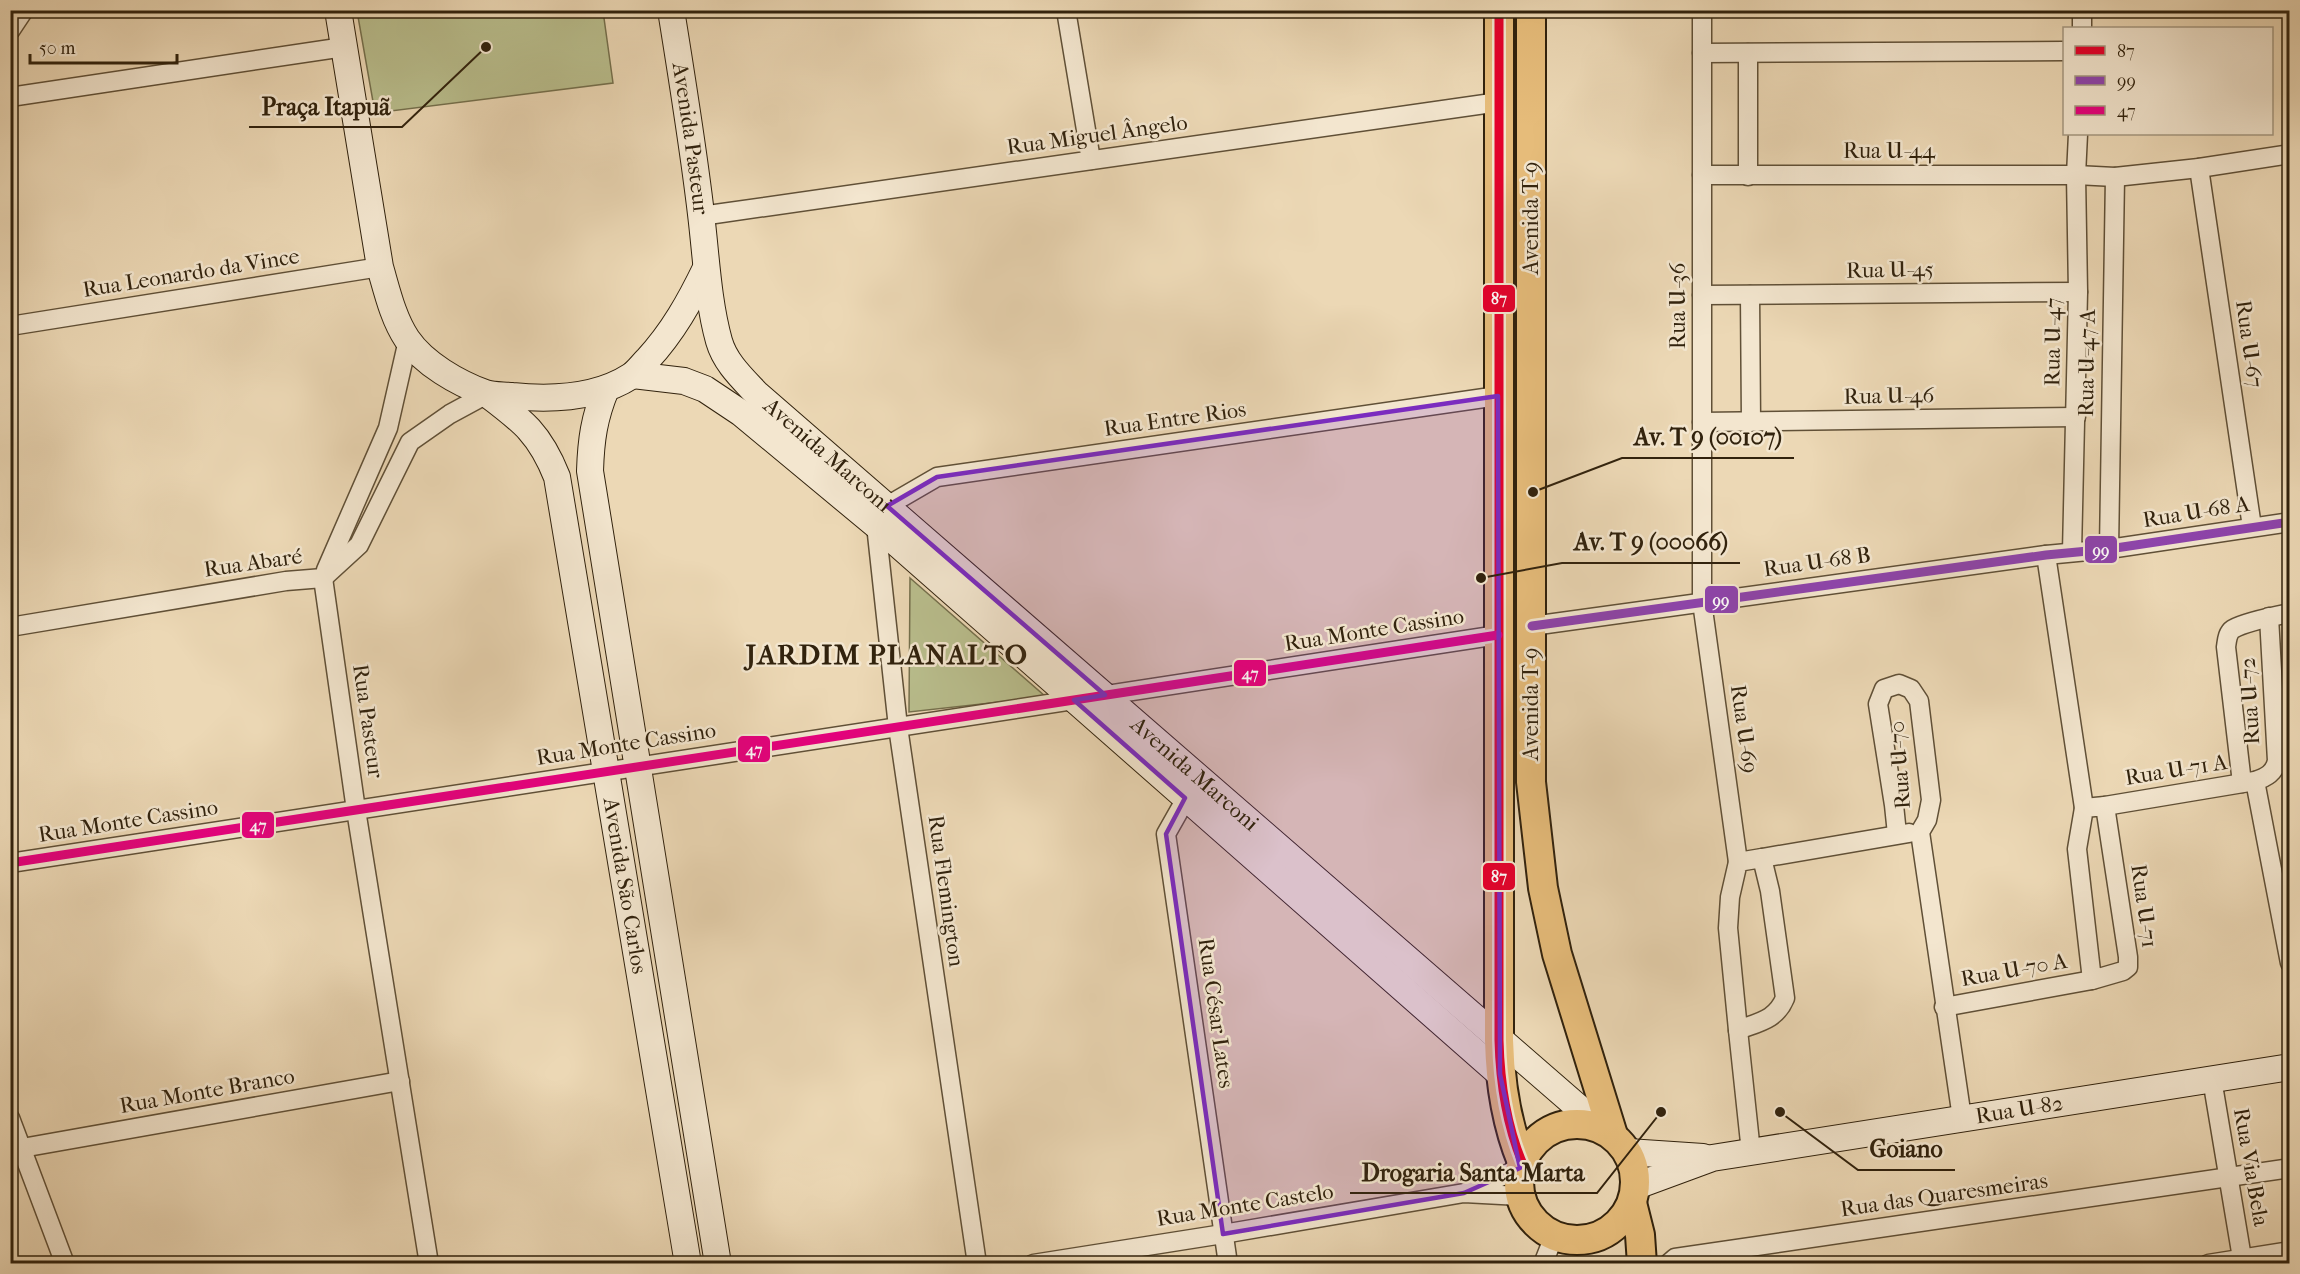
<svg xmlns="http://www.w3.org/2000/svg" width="2300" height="1274" font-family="'IM FELL French Canon',serif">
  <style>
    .green { fill: #b9be8d; stroke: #75704d; stroke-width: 1.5 }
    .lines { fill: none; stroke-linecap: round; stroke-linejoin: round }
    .street-casing { stroke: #605037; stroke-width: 21 }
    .secondary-casing { stroke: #31220d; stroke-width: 28 }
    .primary-casing { stroke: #31220d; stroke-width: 32 }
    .street { stroke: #f3e6cf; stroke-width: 18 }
    .secondary { stroke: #f3e6cf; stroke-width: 26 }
    .primary { stroke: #e6bc7a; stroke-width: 28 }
    .bus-1-casing { stroke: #f3e6cf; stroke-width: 14 }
    .bus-2-casing { stroke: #f3e6cf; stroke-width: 14 }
    .bus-3-casing { stroke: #f3e6cf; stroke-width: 14 }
    .bus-1 { stroke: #e4002b; stroke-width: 9 }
    .bus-2 { stroke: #8e44ad; stroke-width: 9 }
    .bus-3 { stroke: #e5007d; stroke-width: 9 }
    .marked { fill: #7b2cbf; fill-opacity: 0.2; stroke: #7b2cbf; stroke-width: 4.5; stroke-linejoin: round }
    .labels { text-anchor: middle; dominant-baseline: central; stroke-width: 5; stroke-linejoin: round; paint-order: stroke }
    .street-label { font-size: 22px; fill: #31220d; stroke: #f3e6cf }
    .district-label { font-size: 28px; font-weight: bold; letter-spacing: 1.5px; fill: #31220d; stroke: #f3e6cf }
    .leader { fill: none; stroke: #31220d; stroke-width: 2 }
    .callout-dot { fill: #31220d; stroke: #f3e6cf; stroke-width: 2 }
    .callout-label { font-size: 24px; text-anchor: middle; font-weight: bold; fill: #31220d; stroke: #f3e6cf; stroke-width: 5; stroke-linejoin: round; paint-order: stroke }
    .line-badge { stroke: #f3e6cf; stroke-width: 2 }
    .badge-label { font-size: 16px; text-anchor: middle; font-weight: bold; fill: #fff }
  </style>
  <rect width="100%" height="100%" fill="#ecd8b5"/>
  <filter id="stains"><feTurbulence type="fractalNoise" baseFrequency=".00333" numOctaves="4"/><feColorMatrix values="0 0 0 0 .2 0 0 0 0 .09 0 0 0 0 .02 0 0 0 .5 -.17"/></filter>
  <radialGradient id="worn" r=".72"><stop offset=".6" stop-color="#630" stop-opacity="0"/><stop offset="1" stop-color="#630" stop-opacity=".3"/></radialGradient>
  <g class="green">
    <polygon points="357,11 603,11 613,83 375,113"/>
    <polygon points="910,578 1046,697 909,712"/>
  </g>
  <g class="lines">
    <g class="street-casing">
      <g id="street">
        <polyline points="1066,10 1091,160"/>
        <polyline points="1702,10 1702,602 1738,862"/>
        <polyline points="2082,28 2082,10"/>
        <polyline points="10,31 24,10"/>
        <polyline points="1702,53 2064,51"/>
        <polyline points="10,97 344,47"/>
        <polyline points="2199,168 2252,527"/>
        <polyline points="1702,175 2076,175 2115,177 2199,168 2290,154"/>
        <polyline points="1748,176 1748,53"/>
        <polyline points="701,216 1499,102"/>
        <polyline points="1702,295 2078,292"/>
        <polyline points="1750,295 1751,422"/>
        <polyline points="10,326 380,267"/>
        <polyline points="1702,422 2076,417"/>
        <polyline points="2109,549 2115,177"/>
        <polyline points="2072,552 2078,292 2076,175 2078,134"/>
        <polyline points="2046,555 2084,808"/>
        <polyline points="326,570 388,428 408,340"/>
        <polyline points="323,578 356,810 429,1264"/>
        <polyline points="323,578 359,545 410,442 450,414 487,394"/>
        <polyline points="1532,626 2046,555 2109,549 2290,522"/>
        <polyline points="10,627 286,581 323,578"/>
        <polyline points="2255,781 2290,963"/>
        <path d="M2242,783L2226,647C2227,641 2227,633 2233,629C2245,622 2275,616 2290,613"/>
        <polyline points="1192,788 1166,834 1228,1264"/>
        <polygon points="2105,806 2128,957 2128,967 2123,971 2092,980 2077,849 2084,808"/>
        <path d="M2105,806L2255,781C2267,777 2274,773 2277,761L2269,617"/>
        <polyline points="1897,834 1894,805 1878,704 1884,689 1899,684 1911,689 1919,701 1931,800 1927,820 1920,832 1962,1118"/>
        <path d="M1762,858L1770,891L1785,998C1776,1020 1759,1022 1738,1030L1728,928L1730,897L1738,862Z"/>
        <polyline points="1762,858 1909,833"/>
        <polyline points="10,863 1498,635"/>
        <polyline points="1944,1007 2092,980"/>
        <polyline points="1738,1030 1751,1152"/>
        <polyline points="2212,1079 2243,1264"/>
        <polyline points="10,1118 65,1264"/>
        <polyline points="22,1148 400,1081"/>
        <polyline points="1467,1192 1520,1168"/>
        <polyline points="977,1264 898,727 876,525 887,506 937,477 1498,396"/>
        <polyline points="1033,1264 1223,1234 1464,1193 1520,1196"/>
        <polyline points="1543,1264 1554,1236"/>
        <polyline points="1668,1264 1675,1258 2290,1168"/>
        <polyline points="2208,1264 2290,1251"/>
      </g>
    </g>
    <g class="secondary-casing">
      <g id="secondary">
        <path d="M338,10L380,267C387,291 393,318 407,339C424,364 458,383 485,393C493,396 504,395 512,396C552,400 597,398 631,376C637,372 642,365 647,360C673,332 690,301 706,268"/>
        <path id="s1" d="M671,10C682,78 693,146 701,214C706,255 708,302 719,341C725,362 741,377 756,393L1602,1128"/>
        <polyline points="633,375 684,381 705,389 741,413 876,525 1500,1074"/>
        <path d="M606,389C594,418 591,440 590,471L718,1264"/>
        <path id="s2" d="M487,394C523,421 540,434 557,477L688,1264"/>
        <polyline points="1628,1152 1703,1157"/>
        <path id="s3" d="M1636,1186L1712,1158L2290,1067"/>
      </g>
    </g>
    <g class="primary-casing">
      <g id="primary">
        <path d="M1499,10V1040C1500,1082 1506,1123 1522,1162"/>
        <polyline points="1531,10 1531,782 1543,888 1557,954 1613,1135"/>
        <circle cx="1577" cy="1182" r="58"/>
        <polyline points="1632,1203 1640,1235 1642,1264"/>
      </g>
    </g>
    <use href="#street" class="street"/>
    <use href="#secondary" class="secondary"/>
    <use href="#primary" class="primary"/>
    <g class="bus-1-casing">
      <path id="bus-1" d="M1499,10V1040C1500,1082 1506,1123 1522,1162"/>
    </g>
    <g class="bus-2-casing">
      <polyline id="bus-2" points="1532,626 2046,555 2109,549 2290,522"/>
    </g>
    <g class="bus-3-casing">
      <polyline id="bus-3" points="10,863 1498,635"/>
    </g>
    <use href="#bus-1" class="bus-1"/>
    <use href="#bus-2" class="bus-2"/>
    <use href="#bus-3" class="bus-3"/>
  </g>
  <path class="marked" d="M1498,396L1500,1074L1520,1168L1464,1193L1223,1234L1166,834L1185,798L1074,700L1105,695L887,506L937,477Z"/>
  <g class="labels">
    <g class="street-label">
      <text transform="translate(1097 135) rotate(-8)">Rua Miguel Ângelo</text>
      <text stroke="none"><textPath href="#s1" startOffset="130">Avenida Pasteur</textPath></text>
      <text x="1889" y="151">Rua U-44</text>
      <text transform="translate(1531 218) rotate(-90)">Avenida T-9</text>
      <text transform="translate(1890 270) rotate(-1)">Rua U-45</text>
      <text transform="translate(191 273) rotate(-9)">Rua Leonardo da Vince</text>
      <text transform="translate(1678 306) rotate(-90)">Rua U-36</text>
      <text transform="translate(2053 342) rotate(-89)">Rua U-47</text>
      <text transform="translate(2249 344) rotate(82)">Rua U-67</text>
      <text transform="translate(2087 363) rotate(-89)">Rua U-47 A</text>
      <text transform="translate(1889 396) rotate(-1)">Rua U-46</text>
      <text transform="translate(1175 419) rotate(-8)">Rua Entre Rios</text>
      <text stroke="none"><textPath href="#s1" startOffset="494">Avenida Marconi</textPath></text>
      <text transform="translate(2196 512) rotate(-9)">Rua U-68 A</text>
      <text transform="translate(1817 562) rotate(-8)">Rua U-68 B</text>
      <text transform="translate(253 563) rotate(-8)">Rua Abaré</text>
      <text transform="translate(1374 630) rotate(-9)">Rua Monte Cassino</text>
      <text transform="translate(2250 701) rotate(-93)">Rua U-72</text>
      <text transform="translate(1531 704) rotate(-90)">Avenida T-9</text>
      <text transform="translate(368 721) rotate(82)">Rua Pasteur</text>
      <text transform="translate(1744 729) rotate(82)">Rua U-69</text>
      <text transform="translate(626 744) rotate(-9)">Rua Monte Cassino</text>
      <text transform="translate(1900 765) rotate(-94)">Rua U-70</text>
      <text transform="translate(2176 770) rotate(-9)">Rua U-71 A</text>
      <text stroke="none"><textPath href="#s1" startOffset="980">Avenida Marconi</textPath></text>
      <text transform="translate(128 821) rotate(-9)">Rua Monte Cassino</text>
      <text stroke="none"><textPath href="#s2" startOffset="525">Avenida São Carlos</textPath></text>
      <text transform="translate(946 891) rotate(82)">Rua Flemington</text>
      <text transform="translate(2144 906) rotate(82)">Rua U-71</text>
      <text transform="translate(2014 970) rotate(-10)">Rua U-70 A</text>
      <text transform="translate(1216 1013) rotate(82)">Rua César Lates</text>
      <text transform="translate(207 1091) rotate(-10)">Rua Monte Branco</text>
      <text stroke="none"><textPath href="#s3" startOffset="392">Rua U-82</textPath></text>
      <text transform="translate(2251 1167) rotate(80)">Rua Via Bela</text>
      <text transform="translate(1944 1195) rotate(-8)">Rua das Quaresmeiras</text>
      <text transform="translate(1245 1205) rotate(-9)">Rua Monte Castelo</text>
    </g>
    <g class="district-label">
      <text x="887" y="654">JARDIM PLANALTO</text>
    </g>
  </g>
  <path class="leader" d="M486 47L402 127H249M1533 492L1622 458H1794M1481 578L1562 563H1740M1780 1112L1858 1170H1955M1661 1112L1597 1193H1350"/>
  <g class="callout-dot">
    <circle cx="486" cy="47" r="6"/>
    <circle cx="1533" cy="492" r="6"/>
    <circle cx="1481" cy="578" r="6"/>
    <circle cx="1780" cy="1112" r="6"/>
    <circle cx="1661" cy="1112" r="6"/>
  </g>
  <g class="callout-label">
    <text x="326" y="115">Praça Itapuã</text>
    <text x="1708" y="445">Av. T 9 (00107)</text>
    <text x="1651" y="550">Av. T 9 (00066)</text>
    <text x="1906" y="1157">Goiano</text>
    <text x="1473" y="1181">Drogaria Santa Marta</text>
  </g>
  <g class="line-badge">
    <rect x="1482" y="284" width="34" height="29" rx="6" fill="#e4002b"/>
    <rect x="2084" y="535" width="34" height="29" rx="6" fill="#8e44ad"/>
    <rect x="1704" y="585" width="35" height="29" rx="6" fill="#8e44ad"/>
    <rect x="1233" y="659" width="34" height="28" rx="6" fill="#e5007d"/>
    <rect x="737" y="735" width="34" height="28" rx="6" fill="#e5007d"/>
    <rect x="241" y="811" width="34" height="28" rx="6" fill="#e5007d"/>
    <rect x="1482" y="862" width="34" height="29" rx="6" fill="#e4002b"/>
  </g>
  <g class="badge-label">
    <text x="1499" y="304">87</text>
    <text x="2101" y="556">99</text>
    <text x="1721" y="606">99</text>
    <text x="1250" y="679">47</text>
    <text x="754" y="755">47</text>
    <text x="258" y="831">47</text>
    <text x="1499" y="882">87</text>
  </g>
  <rect width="2300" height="1274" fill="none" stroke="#ecd8b5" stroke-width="36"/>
  <rect x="12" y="12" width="2276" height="1250" fill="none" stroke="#31220d" stroke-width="3"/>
  <rect x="18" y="18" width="2264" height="1238" fill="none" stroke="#31220d" stroke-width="1.5"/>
  <rect x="2063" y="27" width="210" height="108" fill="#f3e6cf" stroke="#a59881" stroke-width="1.5"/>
  <rect x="2075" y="46" width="30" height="9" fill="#e4002b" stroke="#a59881" stroke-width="1.5"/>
  <text x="2117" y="57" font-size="18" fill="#31220d">87</text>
  <rect x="2075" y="76" width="30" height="9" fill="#8e44ad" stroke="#a59881" stroke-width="1.5"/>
  <text x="2117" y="87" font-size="18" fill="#31220d">99</text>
  <rect x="2075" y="106" width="30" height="9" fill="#e5007d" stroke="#a59881" stroke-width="1.5"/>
  <text x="2117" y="117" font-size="18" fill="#31220d">47</text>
  <path d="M30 54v9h147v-9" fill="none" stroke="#31220d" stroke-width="3"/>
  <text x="39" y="54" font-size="18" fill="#31220d" stroke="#f3e6cf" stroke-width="4.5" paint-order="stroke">50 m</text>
  <rect width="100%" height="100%" filter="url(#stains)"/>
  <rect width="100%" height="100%" fill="url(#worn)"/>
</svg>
